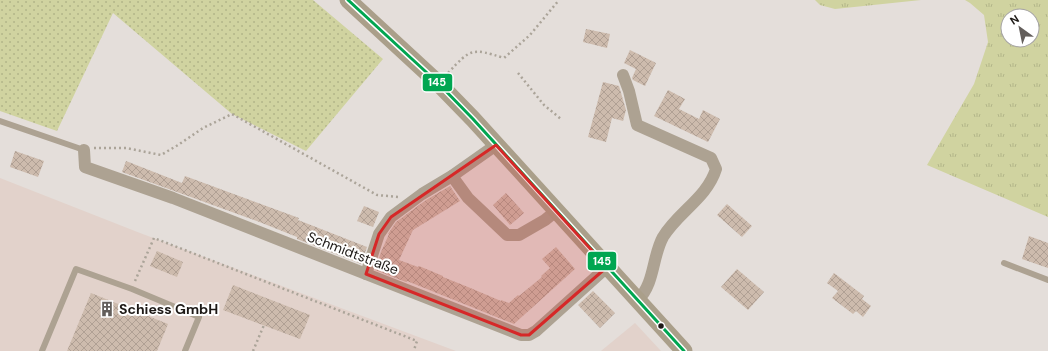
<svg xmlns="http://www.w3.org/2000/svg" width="1048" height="351" font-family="'DM Sans',sans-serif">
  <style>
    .industrial { fill: #e2d2cb }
    .grass { fill: url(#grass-tufts); fill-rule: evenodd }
    .park { fill: url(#park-dots) }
    .building { fill: url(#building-cross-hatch) }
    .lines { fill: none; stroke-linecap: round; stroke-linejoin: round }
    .path { stroke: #aba499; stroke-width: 2.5; stroke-dasharray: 2 3; stroke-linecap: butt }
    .lane { stroke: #ada292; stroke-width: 6 }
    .street { stroke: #ada292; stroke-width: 12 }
    .secondary { stroke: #aa9f8a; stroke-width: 17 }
    .bus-1-casing { stroke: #fff; stroke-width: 6 }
    .bus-1 { stroke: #00a651; stroke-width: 3 }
    .marked { fill: #d62828; fill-opacity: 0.2; stroke: #d62828; stroke-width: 3; stroke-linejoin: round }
    .bus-dot { fill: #1d1916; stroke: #fff; stroke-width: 1.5 }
    .labels { text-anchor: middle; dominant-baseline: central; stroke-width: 4; stroke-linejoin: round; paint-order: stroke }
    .street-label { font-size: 14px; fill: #1d1916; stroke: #fff }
    .poi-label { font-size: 14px; font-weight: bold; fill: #1d1916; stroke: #fff; text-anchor: start }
    .line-badge { stroke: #fff; stroke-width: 1.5 }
    .badge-label { font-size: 11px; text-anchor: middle; font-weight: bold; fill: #fff }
  </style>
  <defs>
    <pattern id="grass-tufts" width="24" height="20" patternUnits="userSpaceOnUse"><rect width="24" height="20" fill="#d0d3a0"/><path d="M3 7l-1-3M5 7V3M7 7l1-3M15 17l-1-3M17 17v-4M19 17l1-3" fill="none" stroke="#b2b589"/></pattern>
    <pattern id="park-dots" width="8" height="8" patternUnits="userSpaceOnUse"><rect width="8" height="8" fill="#d0d3a0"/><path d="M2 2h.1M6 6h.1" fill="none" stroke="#b2b589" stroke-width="1.8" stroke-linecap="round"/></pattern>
    <pattern id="building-cross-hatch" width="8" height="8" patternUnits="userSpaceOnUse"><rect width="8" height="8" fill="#cdbbad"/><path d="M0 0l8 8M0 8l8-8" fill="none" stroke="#b0a094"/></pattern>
  </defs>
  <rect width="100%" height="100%" fill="#e4deda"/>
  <g class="industrial">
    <polygon points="0,178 140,233 456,351 0,351"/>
    <polygon points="635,323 661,351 601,351"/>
  </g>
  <g class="grass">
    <polygon points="815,0 921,0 835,9 820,5"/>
    <path d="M965,0H1048V217L927,165L974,84L988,42L984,15L970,3ZM1008,16H1032V40H1008Z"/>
  </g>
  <polygon class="park" points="0,0 313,0 383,59 306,151 232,114 113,13 57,131 0,111"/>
  <g class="building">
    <polygon points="586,29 610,34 607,48 583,42"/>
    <polygon points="630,50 656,63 645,86 633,80 632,78 636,69 624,63"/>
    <polygon points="603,82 619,86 626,110 623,121 612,118 606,142 588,137"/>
    <polygon points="668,90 685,99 679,109 699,119 703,110 720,119 708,142 654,116"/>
    <polygon points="15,151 44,161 38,177 10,167"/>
    <polygon points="126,161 182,183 185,176 299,218 298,220 367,247 361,264 297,239 297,237 262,223 122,172"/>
    <polygon points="450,186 460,201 413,230 399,260 418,267 419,266 443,276 443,277 468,287 501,301 501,300 509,303 518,295 519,296 542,277 541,276 550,268 542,259 556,247 575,269 514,324 407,281 406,282 375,270 381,252 389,234 388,234 396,222 426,200"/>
    <polygon points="506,193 524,213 510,225 493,205"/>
    <polygon points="727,204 752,226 742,237 717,215"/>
    <polygon points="364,206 379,212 373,227 357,221"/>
    <polygon points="1029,236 1048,243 1048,268 1022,259"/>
    <polygon points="157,251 183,262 177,277 150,266"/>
    <polygon points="737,269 764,292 748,310 721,287"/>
    <polygon points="834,273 864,296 862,299 871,306 863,317 856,311 853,314 832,298 838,291 827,283"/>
    <polygon points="233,285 310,315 300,339 223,310"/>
    <polygon points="593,291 615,313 600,328 578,305"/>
    <polygon points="91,293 168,324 157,351 67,351"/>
  </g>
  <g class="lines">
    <g class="path">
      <path d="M448,73C471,48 472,48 504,58L530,35L559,0"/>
      <polyline points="518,73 544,105 561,119"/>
      <polyline points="94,148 126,148 161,155 178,145 203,128 232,114 377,195 398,197"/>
      <polyline points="135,281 154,238 417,341 414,350"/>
      <polyline points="253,351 264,325"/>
    </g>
    <g class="lane">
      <polyline points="0,121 84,150"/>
      <polyline points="1004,263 1048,280"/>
      <polyline points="42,351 76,269 132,289 199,317 185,351"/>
    </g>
    <g class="street">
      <path d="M623,75L629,91L637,125L711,158L716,169C707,198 678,212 663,237C652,257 655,283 638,300"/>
      <polyline points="84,150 85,167 173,198 521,335 529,335 536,331 607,267"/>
      <polyline points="452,176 468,198 507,235 519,235 545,220 556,211"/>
      <polyline points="366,274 379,234 391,217 422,194 452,176 496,145"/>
    </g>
    <polyline class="secondary" points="348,0 438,83 473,119 684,351"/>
    <g class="bus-1-casing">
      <polyline id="bus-1" points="348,0 438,83 473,119 684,351"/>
    </g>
    <use href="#bus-1" class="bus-1"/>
  </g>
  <path class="marked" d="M496,145L607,267L529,335H521L366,274L379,234L391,217Z"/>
  <defs>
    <g id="building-bare" transform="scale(1.2)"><path d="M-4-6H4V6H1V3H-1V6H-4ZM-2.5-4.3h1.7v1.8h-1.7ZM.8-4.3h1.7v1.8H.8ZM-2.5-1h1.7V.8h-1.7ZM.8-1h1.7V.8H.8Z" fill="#635e5b" stroke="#fff" stroke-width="2.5" paint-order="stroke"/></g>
  </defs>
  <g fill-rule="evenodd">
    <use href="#building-bare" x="107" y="309"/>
  </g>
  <circle class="bus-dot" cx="661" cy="326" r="3.5"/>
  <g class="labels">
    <g class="street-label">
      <text transform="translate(353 253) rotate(21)">Schmidtstraße</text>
    </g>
    <g class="poi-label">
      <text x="119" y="309">Schiess GmbH</text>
    </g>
  </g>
  <g class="line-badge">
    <rect x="422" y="73" width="31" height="19" rx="4" fill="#00a651"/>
    <rect x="587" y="251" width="30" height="20" rx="4" fill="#00a651"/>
  </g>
  <g class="badge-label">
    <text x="437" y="86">145</text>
    <text x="602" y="265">145</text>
  </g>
  <g transform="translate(1020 28) rotate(327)"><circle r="19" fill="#ffffff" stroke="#a5a3a2"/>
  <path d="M0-3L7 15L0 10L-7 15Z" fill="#635e5b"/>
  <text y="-6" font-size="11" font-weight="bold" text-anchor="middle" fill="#1d1916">N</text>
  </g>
</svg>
